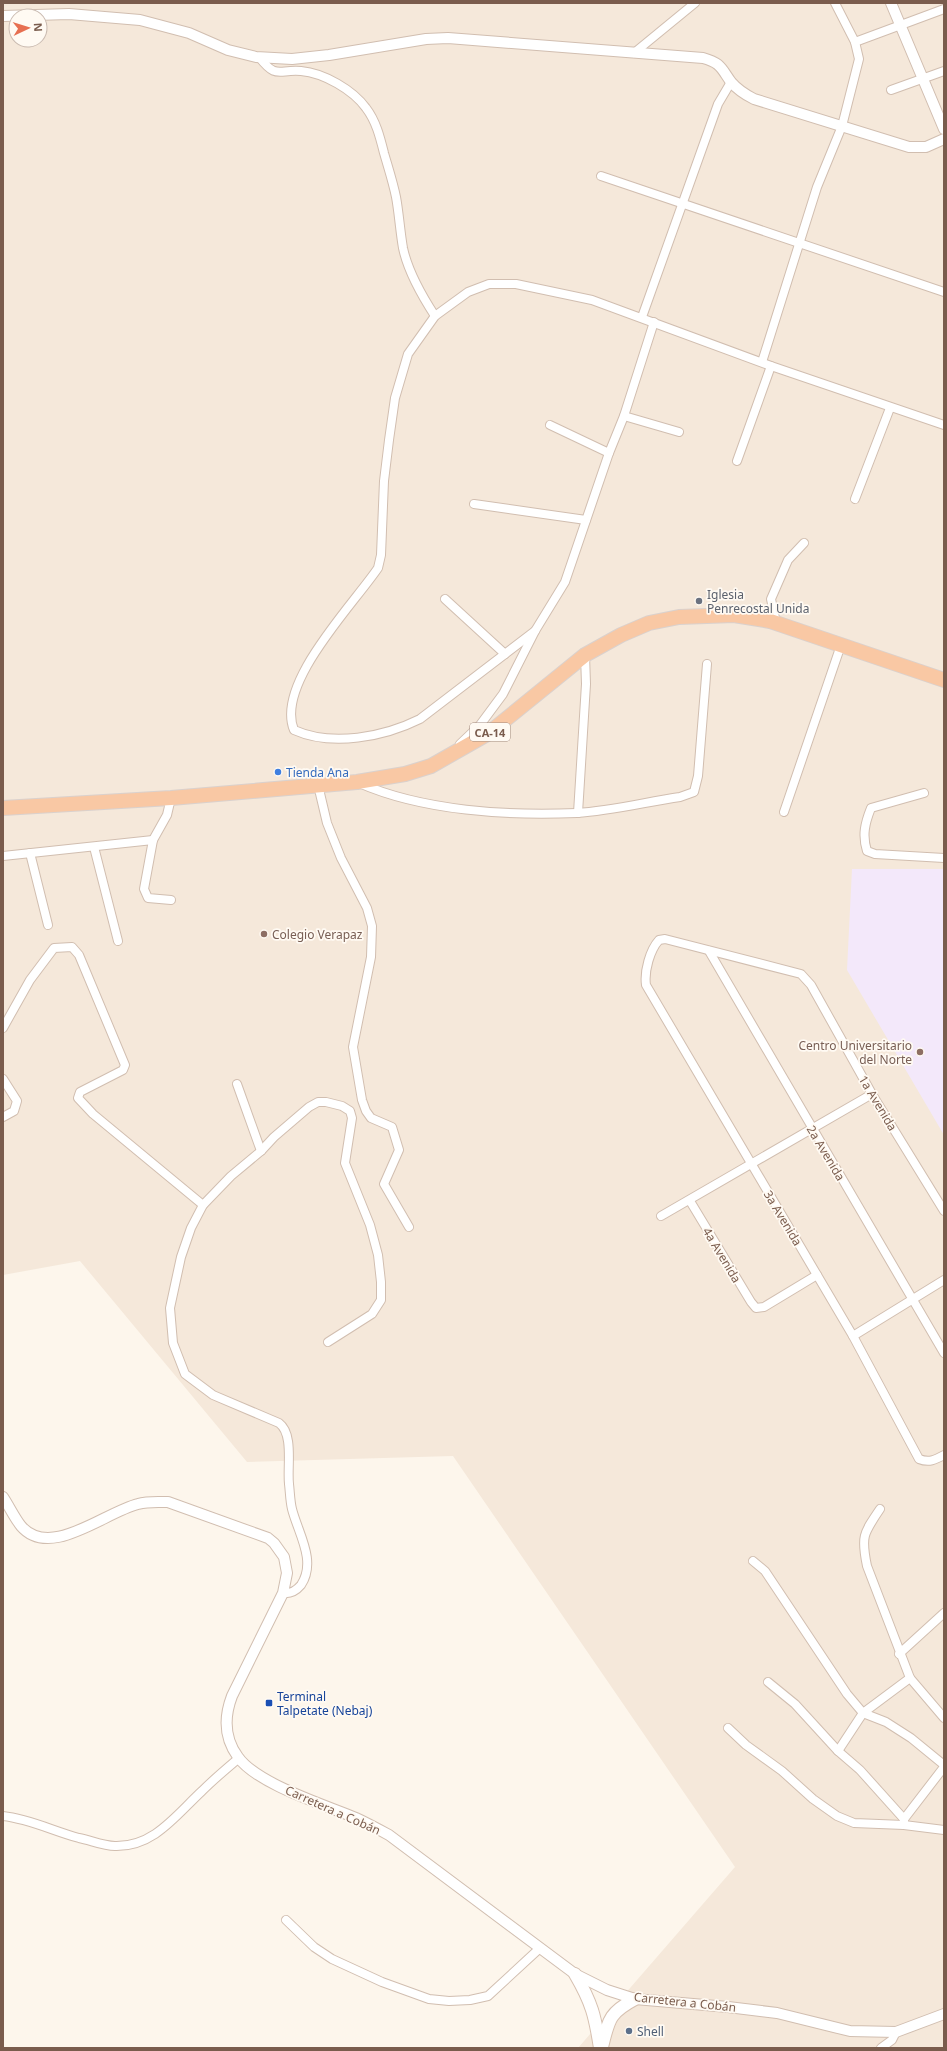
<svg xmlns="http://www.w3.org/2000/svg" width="947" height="2051" font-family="'Noto Sans',sans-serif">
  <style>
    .residential { fill: #f5e8da; fill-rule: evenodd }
    .education { fill: #f3e8fa }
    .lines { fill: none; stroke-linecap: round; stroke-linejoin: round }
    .minor-casing { stroke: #d1beb0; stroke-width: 10 }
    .tertiary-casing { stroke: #d1beb0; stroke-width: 12 }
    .secondary-casing { stroke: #d6c0b0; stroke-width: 14 }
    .trunk-casing { stroke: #dad1cd; stroke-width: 16 }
    .minor { stroke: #fff; stroke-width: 8 }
    .tertiary { stroke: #fff; stroke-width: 10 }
    .secondary { stroke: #fff; stroke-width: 12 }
    .trunk { stroke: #f9c8a4; stroke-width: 14 }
    .worship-dot { fill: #6b7280; stroke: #fffaf3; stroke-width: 1.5 }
    .shop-dot { fill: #3f7fe0; stroke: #fffaf3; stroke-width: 1.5 }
    .education-dot { fill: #8d6e63; stroke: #fffaf3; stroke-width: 1.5 }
    .transit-dot { fill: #1a4fb4; stroke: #fffaf3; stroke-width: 1.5 }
    .service-dot { fill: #5c6f8a; stroke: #fffaf3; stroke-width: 1.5 }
    .labels { text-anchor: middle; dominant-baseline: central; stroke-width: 3.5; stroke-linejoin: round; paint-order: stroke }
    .shield { fill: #fffaf3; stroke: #a28b7f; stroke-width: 1 }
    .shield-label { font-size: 11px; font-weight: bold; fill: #7a5c4d }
    .worship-label { font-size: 12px; fill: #5b616d; stroke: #fffaf3; text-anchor: start }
    .shop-label { font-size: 12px; fill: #366cbe; stroke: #fffaf3; text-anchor: start }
    .education-label { font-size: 12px; fill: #785e54; stroke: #fffaf3; text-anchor: start }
    .street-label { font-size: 12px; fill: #7a5c4d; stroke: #fffaf3 }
    .transit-label { font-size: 12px; fill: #164399; stroke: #fffaf3; text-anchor: start }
    .service-label { font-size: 12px; fill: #4e5e75; stroke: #fffaf3; text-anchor: start }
  </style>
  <rect width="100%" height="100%" fill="#fdf6ec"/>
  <path class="residential" d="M3,3H944V2048H578L735,1867L453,1456L247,1462L80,1261L3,1275ZM16,16H40V40H16Z"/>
  <polygon class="education" points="852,869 944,869 944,1135 847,970"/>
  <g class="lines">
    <g class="minor-casing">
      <g id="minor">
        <polyline points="855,42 944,9"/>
        <polyline points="634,53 695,3"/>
        <path d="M259,57C277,80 278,69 301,71C324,73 353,90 366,108C376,121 380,137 384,153C388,167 393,182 396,197C399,213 400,231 403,248C408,272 422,296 435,316"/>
        <polyline points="891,90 944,71"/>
        <polyline points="601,176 944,292"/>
        <polyline points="642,317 718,104 731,82"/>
        <polyline points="762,362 817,187 842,126 859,59 855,42 835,3"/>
        <polyline points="624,416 679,432"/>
        <polyline points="550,425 609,453"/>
        <polyline points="737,461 771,366"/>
        <polyline points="855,499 890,408"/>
        <polyline points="474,504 586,520"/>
        <polyline points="445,599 505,654"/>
        <polyline points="776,623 771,599 788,560 804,543"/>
        <path d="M535,631L420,719C384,737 332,747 294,730C275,684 353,605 378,568L381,555L384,481L389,440L395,398L408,354L435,316L468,292L489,284H516L592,300L771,366L944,425"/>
        <polyline points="460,744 480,725 503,694 535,631 565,582 609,453 624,416 654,322"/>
        <path d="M359,783C423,811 508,816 577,813C611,811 646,802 680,797L694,792L698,776L707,664"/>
        <polyline points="318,785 327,823 341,858 367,908 372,926 371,957 353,1047 362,1100 366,1111 371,1118 392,1127 399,1150 384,1184 409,1227"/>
        <path d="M924,793L871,808C865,823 862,835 867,851L875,854L944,858"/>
        <polyline points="171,798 167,815 153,840 144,889 148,898 171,900"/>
        <polyline points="784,812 841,645"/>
        <polyline points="578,813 586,684 585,655"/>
        <polyline points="94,847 118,941"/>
        <polyline points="30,853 48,925"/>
        <polyline points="3,856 153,840"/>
        <polyline points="709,951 944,1353"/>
        <polyline points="3,1028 30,980 54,948 72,947 79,955 125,1065 123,1070 80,1092 78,1098 93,1114 203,1205"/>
        <polyline points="3,1079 17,1101 14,1111 3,1117"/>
        <polyline points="237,1084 261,1151"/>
        <polyline points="690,1201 751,1302 756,1308 764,1307 817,1275"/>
        <path d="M944,1211L872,1094L811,985L801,974L665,939L659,940C650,950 644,971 646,985L853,1336L919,1459C929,1463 935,1460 944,1455"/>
        <polyline points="661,1216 872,1094"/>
        <polyline points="853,1336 944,1280"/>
        <path d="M880,1509C863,1534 861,1537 867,1566L910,1678L944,1718"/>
        <polyline points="753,1561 765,1571 847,1694 863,1713 886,1722 911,1738 944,1765"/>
        <path d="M283,1593C291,1594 296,1591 301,1585C317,1561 298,1533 292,1509C290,1501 290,1492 289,1484C287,1467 294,1434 279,1423L213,1395L185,1374L173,1343L170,1308L181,1257L191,1228L203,1205L231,1176L261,1151L274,1137L309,1107L318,1102H326L342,1106L350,1111L352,1118L345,1163L370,1225L378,1255L381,1282V1300L372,1314L328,1342"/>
        <polyline points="899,1654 944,1613"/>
        <polyline points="768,1682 795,1704 838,1751 860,1770 904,1819"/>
        <polyline points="728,1728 746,1745 782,1771 813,1799 837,1816 854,1823 904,1825 944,1830"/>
        <polyline points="838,1751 863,1713 910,1678"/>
        <path d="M3,1816C30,1819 53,1831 79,1838C90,1840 103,1846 115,1846C154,1847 176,1815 202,1791C214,1779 226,1769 239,1758"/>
        <polyline points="904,1825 904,1819 944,1767"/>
        <polyline points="286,1920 314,1947 332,1959 382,1982 429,1999 449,2001 470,2000 488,1996 540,1948"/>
        <polyline points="881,2048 892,2040 896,2032"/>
      </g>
    </g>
    <g class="tertiary-casing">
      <g id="tertiary">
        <polyline points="891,3 944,129"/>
        <path d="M3,16L69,14L140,20L189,33L228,50L256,57L292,59L329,55L426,39L448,38L703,58C721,63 721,68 731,82C737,89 746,95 754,99L909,147H926L944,139"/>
        <path d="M3,1497C9,1506 14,1517 21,1526C50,1560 105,1512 138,1504C148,1501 158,1502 168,1502L268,1538L274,1543L284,1557L287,1573L283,1593L232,1696C224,1717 224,1738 238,1757C257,1784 325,1805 356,1818C367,1823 378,1829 389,1835L575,1974L607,1990L635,1999L728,2007L777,2013L850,2031L896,2032L944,2014"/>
      </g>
    </g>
    <g class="secondary-casing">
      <g id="secondary">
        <path d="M575,1974C592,2003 595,2016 600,2048"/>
        <path d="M602,2047C609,2019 609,2013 635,1999"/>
      </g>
    </g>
    <g class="trunk-casing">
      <polyline id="trunk" points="3,808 171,798 357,782 405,774 431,766 489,733 585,655 621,635 649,623 679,617 734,615 770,621 944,680"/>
    </g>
    <use href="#minor" class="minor"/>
    <use href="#tertiary" class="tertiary"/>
    <use href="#secondary" class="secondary"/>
    <use href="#trunk" class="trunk"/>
  </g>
  <circle class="worship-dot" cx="699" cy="601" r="4"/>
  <circle class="shop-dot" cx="278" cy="772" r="4"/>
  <g class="education-dot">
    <circle cx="264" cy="934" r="4"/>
    <circle cx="920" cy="1052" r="4"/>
  </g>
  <rect class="transit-dot" x="265" y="1699" width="8" height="8" rx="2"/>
  <circle class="service-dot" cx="629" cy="2031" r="4"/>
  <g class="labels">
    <rect class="shield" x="470" y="723" width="40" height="18" rx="3"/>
    <g class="shield-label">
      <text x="490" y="732">CA-14</text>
    </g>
    <g class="worship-label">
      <text x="707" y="594">Iglesia<tspan x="707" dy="14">Penrecostal Unida</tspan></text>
    </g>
    <g class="shop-label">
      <text x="286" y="772">Tienda Ana</text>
    </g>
    <g class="education-label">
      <text x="272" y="934">Colegio Verapaz</text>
      <text x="912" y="1045" text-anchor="end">Centro Universitario<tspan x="912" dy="14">del Norte</tspan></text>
    </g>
    <g class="street-label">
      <text transform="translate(878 1103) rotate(59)">1a Avenida</text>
      <text transform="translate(826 1153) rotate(59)">2a Avenida</text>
      <text transform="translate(783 1218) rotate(59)">3a Avenida</text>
      <text transform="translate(722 1255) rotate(59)">4a Avenida</text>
      <text transform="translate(333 1810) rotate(24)">Carretera a Cobán</text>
      <text transform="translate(685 2002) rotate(6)">Carretera a Cobán</text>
    </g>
    <g class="transit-label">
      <text x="277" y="1696">Terminal<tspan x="277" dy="14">Talpetate (Nebaj)</tspan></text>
    </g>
    <g class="service-label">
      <text x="637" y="2031">Shell</text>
    </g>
  </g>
  <rect width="947" height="2051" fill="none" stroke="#7a5c4d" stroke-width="8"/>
  <g transform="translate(28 28) rotate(86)"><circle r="19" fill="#fffaf3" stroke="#cabbb1"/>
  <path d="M0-3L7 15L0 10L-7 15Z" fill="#e76f51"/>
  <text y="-6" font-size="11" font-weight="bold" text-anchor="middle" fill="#7a5c4d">N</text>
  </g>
</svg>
